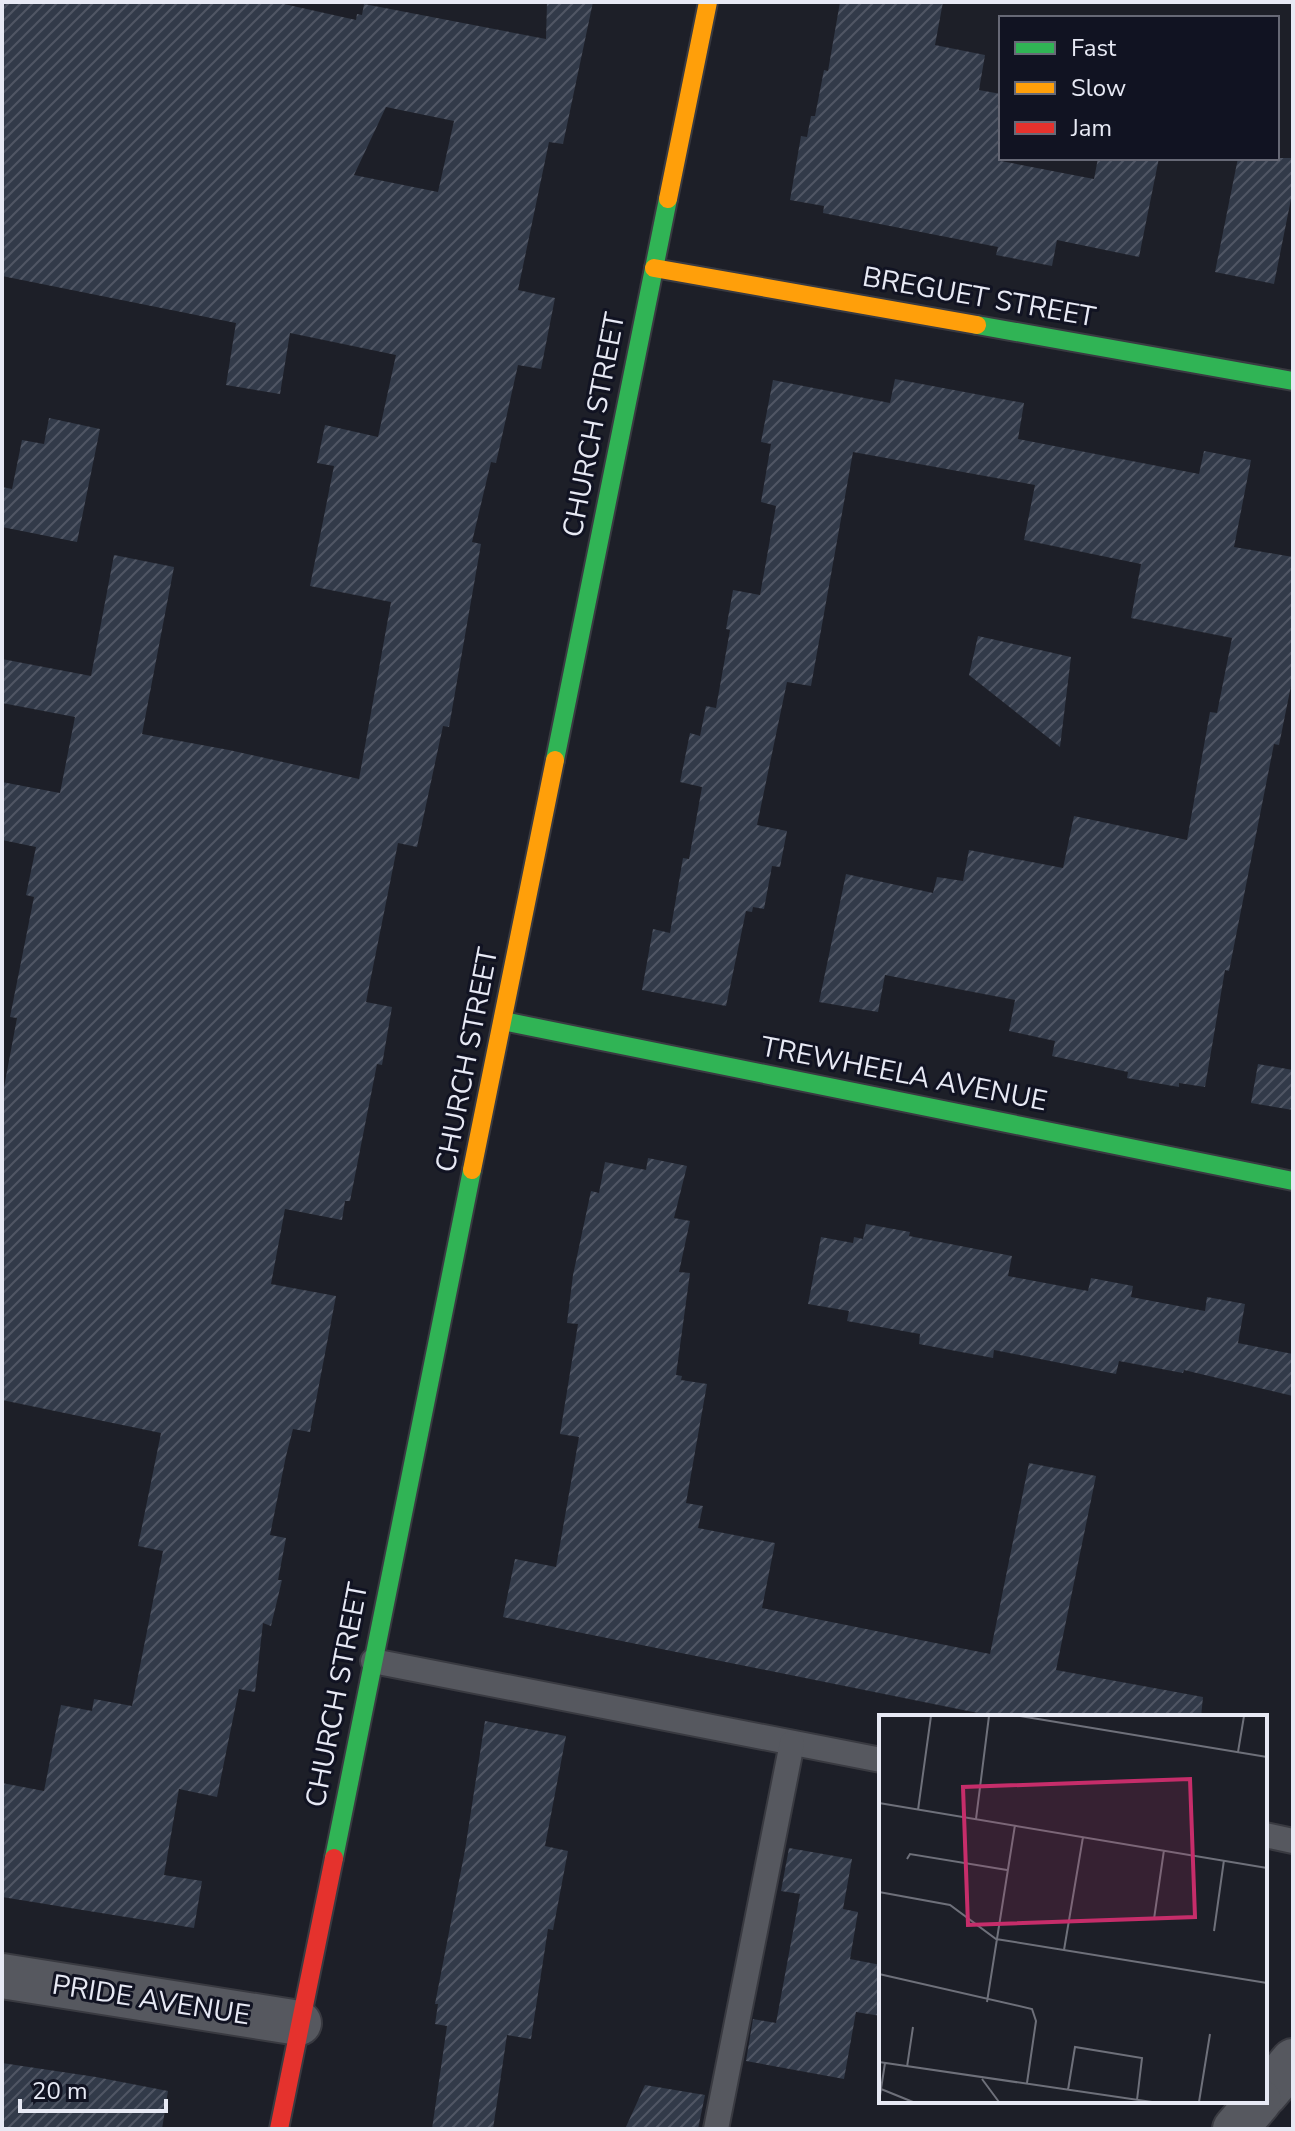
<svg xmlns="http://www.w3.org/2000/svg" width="1295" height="2131" font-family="'Nunito Sans',sans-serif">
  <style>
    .building { fill: url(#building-hatch); fill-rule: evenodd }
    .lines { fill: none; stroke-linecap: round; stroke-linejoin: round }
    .lane-casing { stroke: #393a41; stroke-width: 28 }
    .street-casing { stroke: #393a41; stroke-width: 48 }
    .fast-casing { stroke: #393a41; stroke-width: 22 }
    .slow-casing { stroke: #393a41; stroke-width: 22 }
    .jam-casing { stroke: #393a41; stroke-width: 22 }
    .lane { stroke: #56585f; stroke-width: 24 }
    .street { stroke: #56585f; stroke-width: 44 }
    .fast { stroke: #30b455; stroke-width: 18 }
    .slow { stroke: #ff9f0a; stroke-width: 18 }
    .jam { stroke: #e5322d; stroke-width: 18 }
    .labels { text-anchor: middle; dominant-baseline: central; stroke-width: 6; stroke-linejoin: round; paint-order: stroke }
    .street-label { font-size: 28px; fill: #e7e9f4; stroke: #111322 }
    .inset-road { fill: none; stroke: #6e707a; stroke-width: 2 }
    .view { fill: #c62d6a; fill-opacity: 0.15; stroke: #c62d6a; stroke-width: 4 }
    .inset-edge { fill: none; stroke: #e7e9f4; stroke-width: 4 }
  </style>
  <defs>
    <pattern id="building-hatch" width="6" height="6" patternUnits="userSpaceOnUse" patternTransform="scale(2)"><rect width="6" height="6" fill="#323a49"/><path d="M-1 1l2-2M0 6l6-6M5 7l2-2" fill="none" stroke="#505664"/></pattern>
  </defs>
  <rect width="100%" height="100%" fill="#1d1f28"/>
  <g class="building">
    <path d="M2,2H275L356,20L357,14L362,15L364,4L546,39L547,2H593L563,144L549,142L518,290L555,298L541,369L518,365L496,463L491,462L472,542L481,544L449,727L443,726L417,847L398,843L366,1002L392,1007L382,1065L377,1064L350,1201H345L342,1220L285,1209L271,1284L336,1296L310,1432L293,1429L286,1456L270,1535L286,1538L278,1580H282L271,1626L263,1623L255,1692L239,1689L217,1797L179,1789L164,1875L202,1881L194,1928L2,1897V1783L44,1791L61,1705L92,1711L94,1699L132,1706L163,1551L138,1546L161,1433L2,1400V1098L17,1018L10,1017L34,897L26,895L36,847L2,840V782L60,793L75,717L2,703V659L91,676L114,555L174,567L142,734L229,750L359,779L391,602L310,586L334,466L317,463L325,425L378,437L396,355L290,333L280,394L226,385L236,323L2,276ZM386,107L454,121L438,192L354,175Z"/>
    <polygon points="840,2 943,2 935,45 985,55 979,90 1001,94 1001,161 1094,179 1098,158 1159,158 1139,257 1057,240 1052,266 996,255 998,247 823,213 824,206 790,200 801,136 807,137 811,116 815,116 824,70 828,71"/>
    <polygon points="1238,158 1293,158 1293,189 1274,284 1215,272"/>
    <polygon points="895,379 1024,403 1018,439 1199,474 1204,451 1251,460 1234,547 1293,557 1293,676 1279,745 1274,744 1229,971 1225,970 1205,1087 1179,1083 1179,1087 1127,1078 1128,1072 1052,1056 1055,1041 1009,1031 1015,1000 885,975 878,1012 819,1002 846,874 933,893 937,877 963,881 969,850 1063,868 1074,816 1187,840 1210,712 1217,713 1232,638 1131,618 1141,564 1024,540 1035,485 853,452 811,686 787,682 757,825 787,831 780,867 772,866 764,909 753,907 752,912 746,911 726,1006 642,990 653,929 670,933 683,858 689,859 702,787 680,782 690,733 700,736 706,706 716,708 730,630 726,629 733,590 760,595 776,506 761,502 771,444 761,442 773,380 890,403"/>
    <polygon points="49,418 100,429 77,542 2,527 2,487 12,489 22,440 44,444"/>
    <polygon points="978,636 1071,657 1060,747 969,675"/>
    <polygon points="1258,1064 1293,1070 1293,1110 1251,1103"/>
    <polygon points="648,1158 687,1166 674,1218 690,1221 679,1272 690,1273 676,1375 682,1376 681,1380 707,1384 686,1503 703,1506 698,1528 775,1543 762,1608 990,1654 1029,1463 1096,1476 1056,1670 1203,1697 1201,1717 977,1717 978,1713 503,1617 515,1559 556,1567 579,1437 560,1434 578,1324 567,1323 573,1275 591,1191 599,1193 605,1162 646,1170"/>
    <polygon points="866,1224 910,1232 909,1236 1012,1256 1008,1276 1088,1291 1091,1278 1133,1286 1131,1297 1205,1311 1207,1297 1245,1304 1238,1343 1293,1354 1293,1396 1184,1370 1183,1373 1119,1361 1116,1374 994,1350 993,1358 919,1344 920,1334 847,1321 849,1311 808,1304 821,1237 853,1243 854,1237 863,1239"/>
    <polygon points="485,1721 566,1736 545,1846 568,1851 553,1930 548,1929 531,2039 507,2035 493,2129 432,2129 447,2026 435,2024 438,2004 435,2004 465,1850"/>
    <polygon points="789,1848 852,1859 843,1909 858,1912 850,1959 881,1965 881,2016 856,2012 844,2079 746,2061 753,2019 776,2023 800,1894 781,1891"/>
    <polygon points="2,2063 96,2077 168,2091 162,2129 2,2129"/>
    <polygon points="645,2085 705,2095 698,2129 625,2129"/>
  </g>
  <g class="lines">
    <g class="lane-casing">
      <g id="lane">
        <polyline points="373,1661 881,1760"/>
        <polyline points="1265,1835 1293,1841"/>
        <polyline points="716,2129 792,1743"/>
      </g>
    </g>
    <g class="street-casing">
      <g id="street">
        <polyline points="2,1976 299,2023"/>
        <polyline points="1265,2094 1293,2061"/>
        <polyline points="1235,2129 1259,2101"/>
      </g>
    </g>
    <g class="fast-casing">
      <g id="fast">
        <polyline points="977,325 1293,381"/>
        <polyline points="555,760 668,199"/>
        <polyline points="503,1021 1293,1181"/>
        <polyline points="334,1858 472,1170"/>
      </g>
    </g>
    <g class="slow-casing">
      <g id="slow">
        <polyline points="668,199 708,2"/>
        <polyline points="654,268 977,325"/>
        <polyline points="472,1170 555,760"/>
      </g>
    </g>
    <g class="jam-casing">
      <polyline id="jam" points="279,2129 334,1858"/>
    </g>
    <use href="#lane" class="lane"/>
    <use href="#street" class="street"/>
    <use href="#fast" class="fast"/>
    <use href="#slow" class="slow"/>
    <use href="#jam" class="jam"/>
  </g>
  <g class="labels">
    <g class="street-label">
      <text transform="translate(979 297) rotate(10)">BREGUET STREET</text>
      <text transform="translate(594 425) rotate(-79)">CHURCH STREET</text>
      <text transform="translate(467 1060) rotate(-79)">CHURCH STREET</text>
      <text transform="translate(904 1074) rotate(11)">TREWHEELA AVENUE</text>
      <text transform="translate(337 1695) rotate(-79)">CHURCH STREET</text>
      <text transform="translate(151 2000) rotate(9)">PRIDE AVENUE</text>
    </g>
  </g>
  <g transform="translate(879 1715)">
    <rect width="388" height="388" fill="#1d1f28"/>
    <path class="inset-road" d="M141,1L388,42M359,37L365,1M0,88L388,153M39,95L52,1M97,104L110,1M28,144L31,139L128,155M0,177L71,190L117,224L388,268M275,204L285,135M335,216L345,145M185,235L204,122M0,259L153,294L157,306L148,368M108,287L136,110M0,347L273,387M28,352L34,312M103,364L120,387M2,374L34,387M189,375L196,332L263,343L258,385M0,387L6,348M320,387L331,319"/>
    <path class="view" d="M311,64L316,202L89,210L84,72Z"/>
    <rect width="388" height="388" class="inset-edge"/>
  </g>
  <rect width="1295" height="2131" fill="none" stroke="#e7e9f4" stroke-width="8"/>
  <rect x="999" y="16" width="280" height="144" fill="#111322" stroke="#676976" stroke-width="2"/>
  <rect x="1015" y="42" width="40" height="12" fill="#30b455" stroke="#676976" stroke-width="2"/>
  <text x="1071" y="56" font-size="24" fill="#e7e9f4">Fast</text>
  <rect x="1015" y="82" width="40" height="12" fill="#ff9f0a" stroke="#676976" stroke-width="2"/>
  <text x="1071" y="96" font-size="24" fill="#e7e9f4">Slow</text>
  <rect x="1015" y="122" width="40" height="12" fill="#e5322d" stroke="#676976" stroke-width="2"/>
  <text x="1071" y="136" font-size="24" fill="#e7e9f4">Jam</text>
  <path d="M20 2099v12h146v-12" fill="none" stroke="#e7e9f4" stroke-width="4"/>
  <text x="32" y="2099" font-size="24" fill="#e7e9f4" stroke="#111322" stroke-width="6" paint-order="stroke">20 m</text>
</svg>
